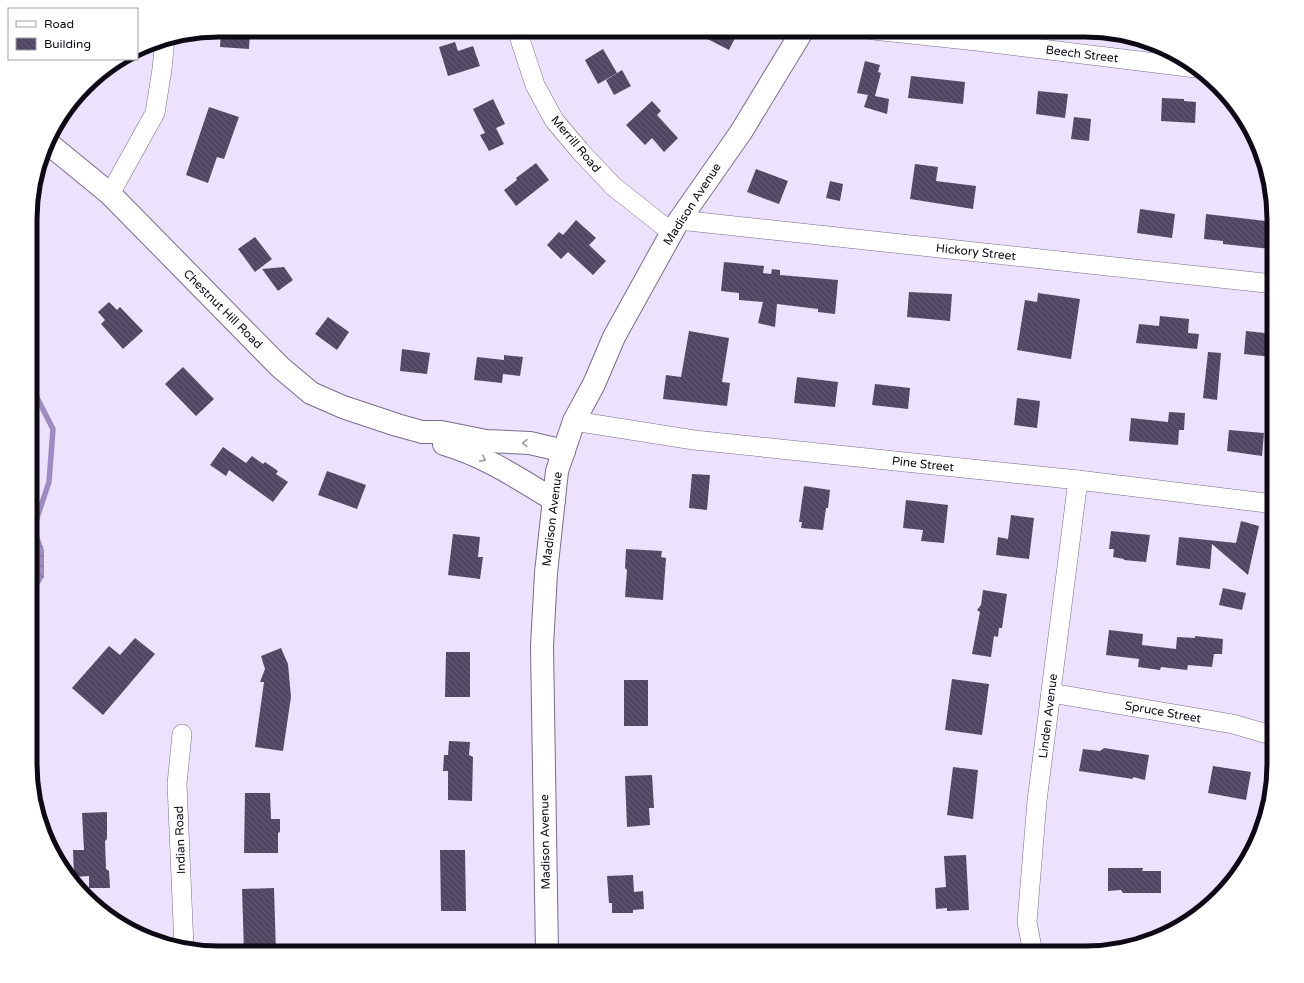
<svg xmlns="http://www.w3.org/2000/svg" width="1304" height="983" font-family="'Varela Round',sans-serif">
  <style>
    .water { fill: url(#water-waves) }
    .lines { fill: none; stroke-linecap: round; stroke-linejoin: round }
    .stream { stroke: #a08ac3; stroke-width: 5.5 }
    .building { fill: url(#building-back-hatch) }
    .minor-casing { stroke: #786d8b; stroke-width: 20 }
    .tertiary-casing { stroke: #786d8b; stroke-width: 24 }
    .minor { stroke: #fff; stroke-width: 19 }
    .tertiary { stroke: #fff; stroke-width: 22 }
    .oneway { stroke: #9f9da1 }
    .labels { text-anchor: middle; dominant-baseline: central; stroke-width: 4; stroke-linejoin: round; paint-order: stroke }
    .street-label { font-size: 12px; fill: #0e0a15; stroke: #fff }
    .rim { fill: none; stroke: #0e0a15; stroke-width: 5 }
  </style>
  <defs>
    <pattern id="water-waves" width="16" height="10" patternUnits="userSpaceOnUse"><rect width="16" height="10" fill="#a08ac3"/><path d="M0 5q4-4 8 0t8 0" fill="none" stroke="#816f9d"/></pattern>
    <pattern id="building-back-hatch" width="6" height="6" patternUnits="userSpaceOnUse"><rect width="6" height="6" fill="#524763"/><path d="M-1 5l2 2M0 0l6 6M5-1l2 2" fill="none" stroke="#665d74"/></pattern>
  </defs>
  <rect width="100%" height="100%" fill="#ede2fe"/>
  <polygon class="water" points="31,523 35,524 44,550 44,577 31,598"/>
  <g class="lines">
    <polyline class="stream" points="31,531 35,524 49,482 53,429 31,386"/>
  </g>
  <g class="building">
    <polygon points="221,30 250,30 249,49 220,47"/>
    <polygon points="690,30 739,30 729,50"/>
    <polygon points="455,42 458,51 473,46 480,66 448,76 439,47"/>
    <polygon points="603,49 617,73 598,84 585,60"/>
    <polygon points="865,61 880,65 878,72 881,73 875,96 889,99 887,114 864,107 868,95 857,93"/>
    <polygon points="622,70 631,86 614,95 606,80"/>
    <polygon points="911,76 965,82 963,104 908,98"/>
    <polygon points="1038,91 1068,94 1065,118 1036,114"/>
    <polygon points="1162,98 1184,99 1184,101 1196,102 1195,123 1161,121"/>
    <polygon points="493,99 505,124 496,128 504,144 489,151 480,135 485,133 473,109"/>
    <polygon points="652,101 661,111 657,115 678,138 664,152 652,138 645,145 626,125"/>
    <polygon points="209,107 239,117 224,159 217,157 208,183 186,175"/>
    <polygon points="1074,117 1091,119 1089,141 1071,139"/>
    <polygon points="536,163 549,180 516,206 504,190 517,180 516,178"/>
    <polygon points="915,164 938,167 936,181 976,186 973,209 910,199"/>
    <polygon points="756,169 788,181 779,204 747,192"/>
    <polygon points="830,181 843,184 840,201 826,198"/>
    <polygon points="1140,209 1175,214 1172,238 1137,233"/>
    <polygon points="1206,214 1274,222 1271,249 1223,244 1223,241 1204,239"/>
    <polygon points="576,220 596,238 589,245 606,261 593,275 568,252 561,259 547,245 559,232 563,235"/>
    <polygon points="255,237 272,259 255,272 238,249"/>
    <polygon points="724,262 764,266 763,273 771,274 772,269 780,270 780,275 838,280 835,314 818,312 818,309 777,304 775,327 758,323 763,302 739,300 739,293 721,291"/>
    <polygon points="284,267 293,280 278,291 262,269"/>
    <polygon points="909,292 952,294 950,321 907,317"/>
    <polygon points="1038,293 1080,299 1071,359 1017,350 1025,300 1037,302"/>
    <polygon points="109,302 117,310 120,307 143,331 123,349 101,324 105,320 98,312"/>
    <polygon points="1160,316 1189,319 1188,333 1199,334 1197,349 1136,343 1139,324 1159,326"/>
    <polygon points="328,317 349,332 337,350 315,334"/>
    <polygon points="689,331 729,338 722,382 730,383 727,406 663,399 666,375 681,377"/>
    <polygon points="1246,331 1274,334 1272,357 1244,354"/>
    <polygon points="402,349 430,353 427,374 400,371"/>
    <polygon points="1208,352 1221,353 1217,400 1203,398"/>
    <polygon points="504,355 523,357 520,376 503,374 502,383 474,380 477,357 504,360"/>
    <polygon points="183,367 214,399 196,416 165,384"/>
    <polygon points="797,377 838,382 835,407 794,403"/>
    <polygon points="875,384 910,388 908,409 872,405"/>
    <polygon points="1017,398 1040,401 1037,428 1014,425"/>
    <polygon points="1169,412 1185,413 1184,430 1179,430 1178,445 1129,441 1131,418 1168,422"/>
    <polygon points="1229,430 1264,433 1262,456 1227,451"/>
    <polygon points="223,447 246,463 252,456 263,464 265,462 278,471 276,474 288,482 273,502 229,470 226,476 210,465"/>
    <polygon points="327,471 366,485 357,509 318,495"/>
    <polygon points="692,474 710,475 707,510 689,508"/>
    <polygon points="804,486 830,490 828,508 826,508 823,530 801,528 802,522 799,522"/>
    <polygon points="906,500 948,505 944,543 921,541 923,530 903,528"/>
    <polygon points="1011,515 1034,518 1029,559 996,555 998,537 1008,539"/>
    <polygon points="1241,521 1259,526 1248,575 1212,544 1210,569 1176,565 1179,537 1236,543"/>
    <polygon points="1111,531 1150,535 1146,562 1124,560 1124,559 1113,557 1114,549 1109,549"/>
    <polygon points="453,534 480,537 478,557 483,557 480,579 448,575"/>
    <polygon points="626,549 662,551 661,557 666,558 663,600 625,597 627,570 625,568"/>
    <polygon points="1223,588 1246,593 1242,610 1219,605"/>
    <polygon points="983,590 1007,594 1002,628 999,628 998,637 994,636 991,657 972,654 980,612 977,610 981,605"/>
    <polygon points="1109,630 1143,634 1142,645 1176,649 1177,637 1195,638 1195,636 1223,639 1222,654 1214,654 1212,667 1188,665 1187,670 1161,667 1160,670 1138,667 1139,659 1106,655"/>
    <polygon points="135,638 155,654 103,715 72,688 109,646 120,655"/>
    <polygon points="281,648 288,664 291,697 283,751 255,747 264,682 260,682 265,669 261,656"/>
    <polygon points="446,652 470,652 470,697 445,697"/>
    <polygon points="952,679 989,684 982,735 945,730"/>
    <rect x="624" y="680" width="24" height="46"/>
    <polygon points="449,741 470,742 469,755 473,757 472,801 448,800 448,771 443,771 444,755 448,755"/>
    <polygon points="1104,748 1149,755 1145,780 1133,777 1133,779 1079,771 1083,749 1100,751"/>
    <polygon points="1213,766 1251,772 1246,800 1208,793"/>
    <polygon points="953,767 978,770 973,819 947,815"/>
    <polygon points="652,775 654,808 649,808 650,825 627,827 625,776"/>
    <polygon points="245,793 270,793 271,819 280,819 280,832 278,833 278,853 244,853"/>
    <polygon points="107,812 107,839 105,841 106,869 109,871 110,888 89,888 89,876 74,877 73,850 84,850 82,813"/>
    <polygon points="440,850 465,850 466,911 441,911"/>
    <polygon points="966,855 969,910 947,911 947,908 936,909 935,888 946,887 944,856"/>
    <polygon points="1108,868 1143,868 1142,871 1161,871 1161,893 1123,893 1121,890 1108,891"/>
    <polygon points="633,875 634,892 643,891 644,909 633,910 633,913 612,913 612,903 609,903 607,876"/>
    <polygon points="274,888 276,953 244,953 242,889"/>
  </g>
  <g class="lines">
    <g class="minor-casing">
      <g id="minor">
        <polyline points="517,30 535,85 554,120 580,151 613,186 671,232"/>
        <polyline points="873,30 977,41 1196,68"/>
        <polyline points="110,194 155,113 162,69 165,39"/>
        <polyline points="679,220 1274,284"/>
        <polyline points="574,421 694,440 1078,480 1274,504"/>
        <polyline points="1051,693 1233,724 1274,736"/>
        <polyline points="182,734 177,784 184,947"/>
        <polyline points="1033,953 1027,922 1037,801 1078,480"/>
      </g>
    </g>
    <g class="tertiary-casing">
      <g id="tertiary">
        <polyline points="49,144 110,194 280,367 311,393 343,407 397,425 422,432 441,432 486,441 530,443 564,451"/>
        <path d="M444,444C485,456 518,478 554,500"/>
        <polyline points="547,953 542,646 546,573 557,471 574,421 594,384 614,337 676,225 741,132 803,30"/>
      </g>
    </g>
    <use href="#minor" class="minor"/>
    <use href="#tertiary" class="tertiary"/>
  </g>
  <defs><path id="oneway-chevron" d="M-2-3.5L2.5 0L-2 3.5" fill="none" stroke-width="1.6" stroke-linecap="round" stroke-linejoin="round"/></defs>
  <g class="oneway">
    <use href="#oneway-chevron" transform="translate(525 443) rotate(-178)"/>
    <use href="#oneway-chevron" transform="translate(483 459) rotate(26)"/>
  </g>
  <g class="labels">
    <g class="street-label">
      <text transform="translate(1082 54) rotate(7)">Beech Street</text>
      <text transform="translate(576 144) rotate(50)">Merrill Road</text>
      <text transform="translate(692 204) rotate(-57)">Madison Avenue</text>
      <text transform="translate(976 252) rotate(6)">Hickory Street</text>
      <text transform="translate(223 309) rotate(45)">Chestnut Hill Road</text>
      <text transform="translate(923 464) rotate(6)">Pine Street</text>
      <text transform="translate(552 519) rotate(-83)">Madison Avenue</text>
      <text transform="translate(1163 712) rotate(10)">Spruce Street</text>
      <text transform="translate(1048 716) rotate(-83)">Linden Avenue</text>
      <text transform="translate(180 840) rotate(-92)">Indian Road</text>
      <text transform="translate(545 842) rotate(-91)">Madison Avenue</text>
    </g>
  </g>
  <path d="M0 0H1304V983H0ZM219 37H1085A182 182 0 0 1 1267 219V764A182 182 0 0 1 1085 946H219A182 182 0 0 1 37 764V219A182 182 0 0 1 219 37Z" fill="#fff" fill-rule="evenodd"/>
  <path class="rim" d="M219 37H1085A182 182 0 0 1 1267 219V764A182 182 0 0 1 1085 946H219A182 182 0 0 1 37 764V219A182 182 0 0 1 219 37Z"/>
  <rect x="8" y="8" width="130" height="52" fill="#ffffff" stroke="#9f9da1"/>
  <rect x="16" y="21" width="20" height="6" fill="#ffffff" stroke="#9f9da1"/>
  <text x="44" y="28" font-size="12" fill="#0e0a15">Road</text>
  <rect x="16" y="38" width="20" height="12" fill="url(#building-back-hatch)" stroke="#9f9da1"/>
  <text x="44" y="48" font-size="12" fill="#0e0a15">Building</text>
</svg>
